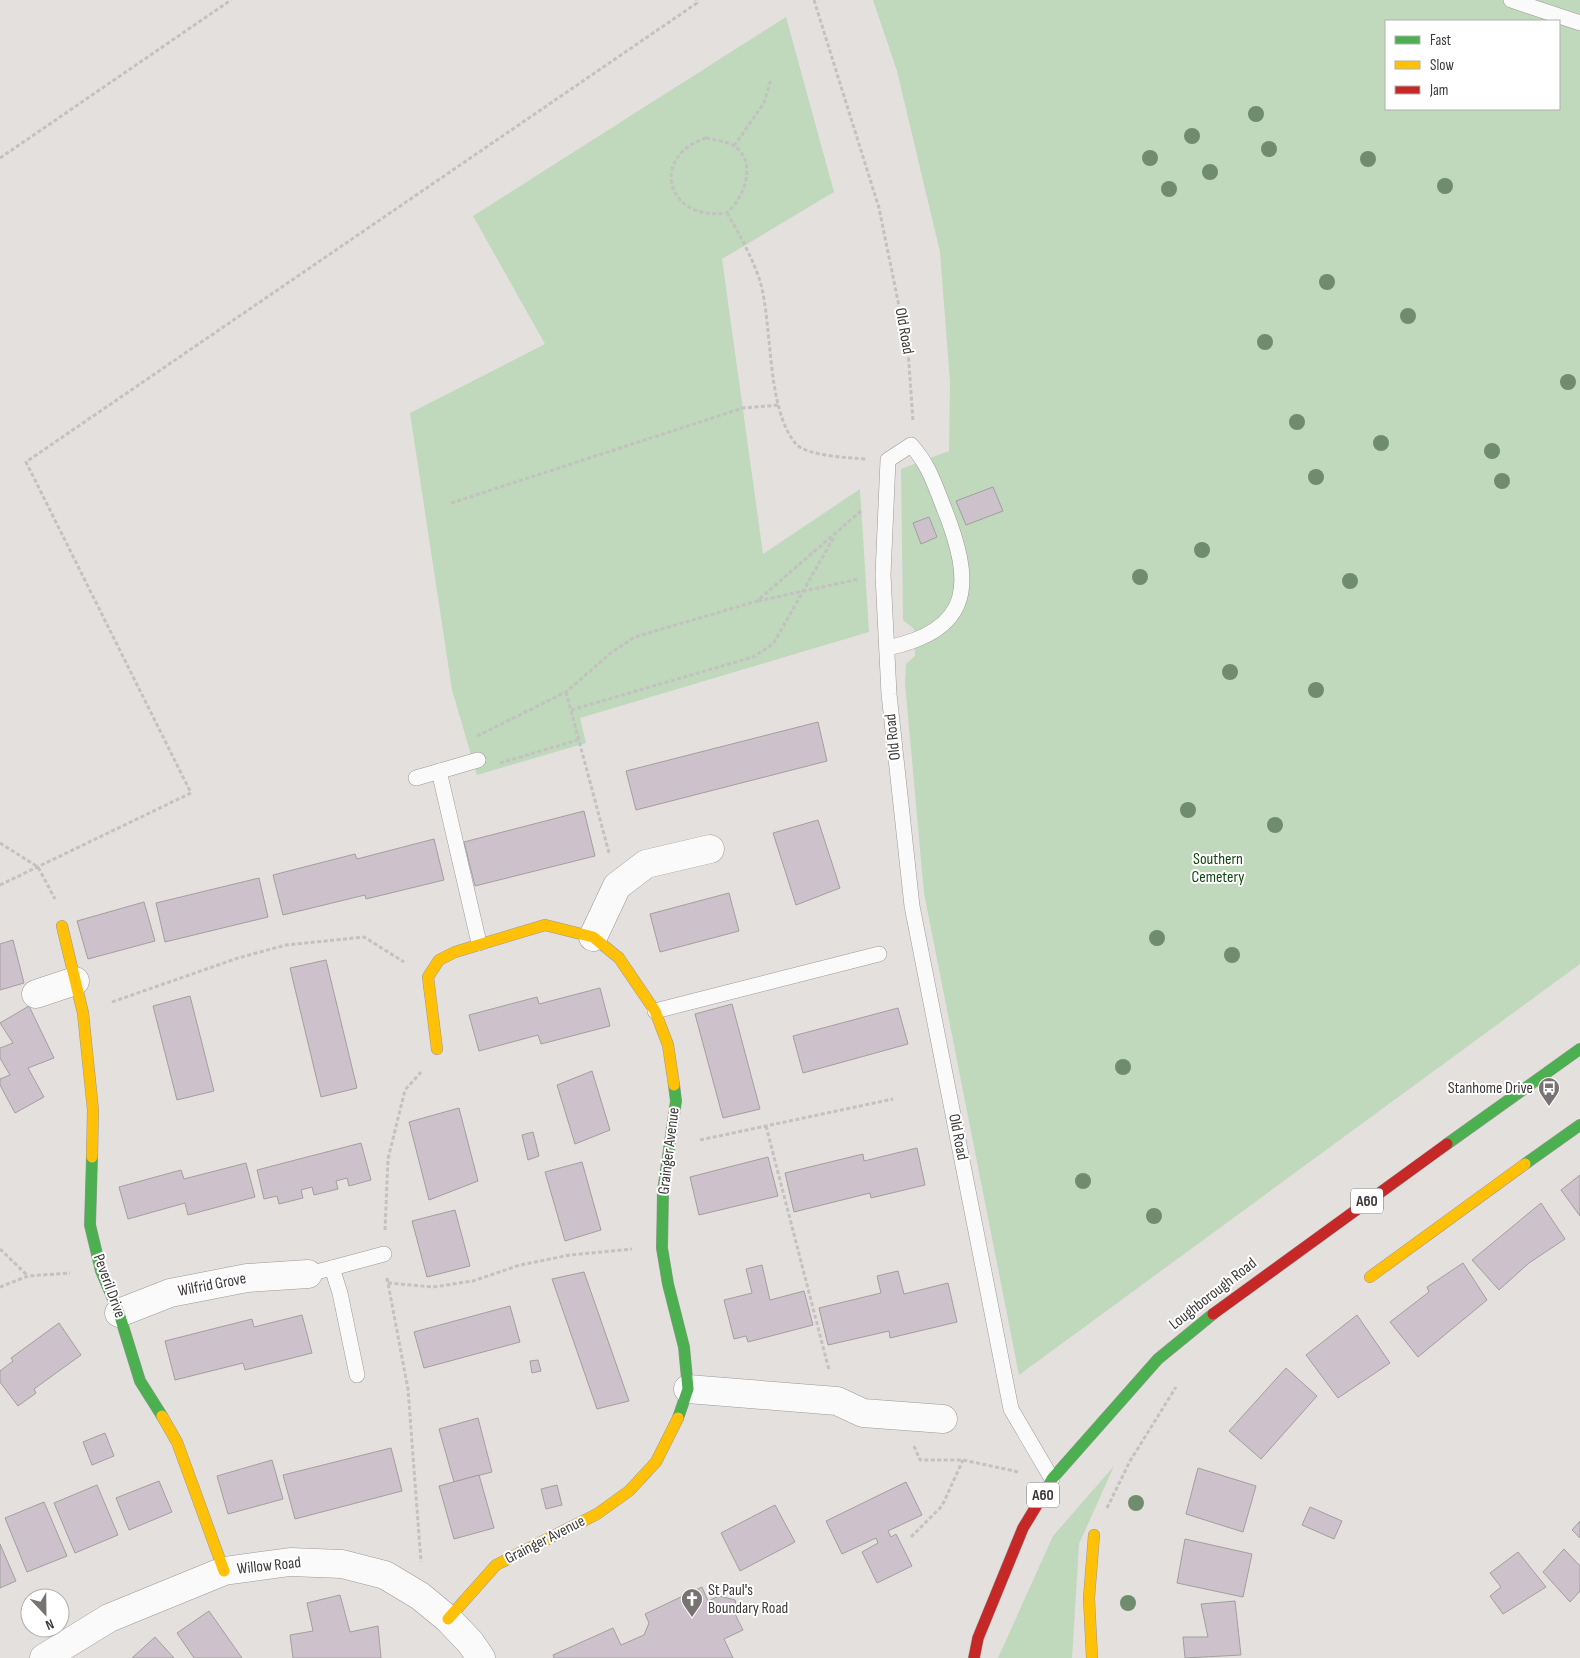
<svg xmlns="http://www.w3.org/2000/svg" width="1580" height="1658" font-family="'Sofia Sans Condensed',sans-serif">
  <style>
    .green { fill: #c0d8bb; fill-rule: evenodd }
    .building { fill: #cdc1cb; stroke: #a19f9f }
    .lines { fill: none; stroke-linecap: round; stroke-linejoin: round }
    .lane-casing { stroke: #9b9897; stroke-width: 16 }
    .street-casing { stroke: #9b9897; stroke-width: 29 }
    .fast-casing { stroke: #9b9897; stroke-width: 12 }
    .slow-casing { stroke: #9b9897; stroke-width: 12 }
    .jam-casing { stroke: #9b9897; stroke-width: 12 }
    .path { stroke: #c3c1c1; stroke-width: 3; stroke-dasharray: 4 2.5; stroke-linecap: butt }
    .lane { stroke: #fbfafa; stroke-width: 15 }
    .street { stroke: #fbfafa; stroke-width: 28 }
    .fast { stroke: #4caf50; stroke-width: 11 }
    .slow { stroke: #ffc107; stroke-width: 11 }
    .jam { stroke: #c62828; stroke-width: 11 }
    .tree { fill: #6f8c6c }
    .labels { text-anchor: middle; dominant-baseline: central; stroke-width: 4; stroke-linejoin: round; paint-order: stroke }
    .shield { fill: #fff; stroke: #767474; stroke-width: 1 }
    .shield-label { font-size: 15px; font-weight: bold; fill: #3c3938 }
    .street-label { font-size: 16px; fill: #3c3938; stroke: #fff }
    .park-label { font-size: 16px; fill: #10480f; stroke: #fff }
    .poi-label { font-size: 16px; fill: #3c3938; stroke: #fff; text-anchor: end }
  </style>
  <rect width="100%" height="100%" fill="#e4e0de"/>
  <g class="green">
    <path d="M873,0H1580V964L1019,1375L924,893L905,683L906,664L915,656L914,629L903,620L901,469L949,451L950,382L940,252L897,71ZM1386,21H1559V109H1386Z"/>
    <polygon points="786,17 834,192 722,259 763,554 860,489 869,632 580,718 586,743 477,775 452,690 410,413 545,344 473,216"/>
    <polygon points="1114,1466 1079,1544 1072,1658 998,1658 1053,1536"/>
  </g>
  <g class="building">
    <polygon points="993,487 1003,511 966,525 956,501"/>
    <polygon points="929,517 937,537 921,544 913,523"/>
    <polygon points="818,722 827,761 636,810 626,771"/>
    <polygon points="584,811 595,856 475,886 464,842"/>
    <polygon points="818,820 840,888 796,905 773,833"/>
    <polygon points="434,839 444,880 366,899 365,895 283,915 273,875 355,854 357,859"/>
    <polygon points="259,878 268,917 165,942 156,903"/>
    <polygon points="729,893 739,931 660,952 650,914"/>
    <polygon points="144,902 155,941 88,959 77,921"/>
    <polygon points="13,940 24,983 0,990 0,944"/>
    <polygon points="326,960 357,1088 321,1097 290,968"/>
    <polygon points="600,988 610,1026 541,1044 538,1035 479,1051 469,1015 537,997 539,1004"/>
    <polygon points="190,996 214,1091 177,1100 153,1006"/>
    <polygon points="732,1004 760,1109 723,1118 695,1014"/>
    <polygon points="29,1006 54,1058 28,1068 44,1097 15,1113 0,1085 0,1079 10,1075 0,1058 0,1048 13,1043 0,1023"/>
    <polygon points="898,1008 908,1044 803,1073 793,1036"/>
    <polygon points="592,1071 610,1130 575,1144 557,1085"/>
    <polygon points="459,1108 478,1181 429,1200 409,1122"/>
    <polygon points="533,1132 539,1156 528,1160 522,1135"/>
    <polygon points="361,1143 371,1180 349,1186 347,1178 336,1181 338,1189 314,1195 312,1187 301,1190 303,1198 279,1204 277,1196 264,1199 257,1170"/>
    <polygon points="917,1148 925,1185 871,1198 870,1193 794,1212 785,1173 863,1154 864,1161"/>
    <polygon points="768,1157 778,1196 699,1215 690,1177"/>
    <polygon points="582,1162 601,1230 565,1241 545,1172"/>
    <polygon points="246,1163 255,1197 188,1215 185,1203 128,1219 119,1187 181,1170 184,1179"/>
    <polygon points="1580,1175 1580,1216 1561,1190"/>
    <polygon points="1541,1203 1565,1239 1529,1263 1499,1290 1472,1260"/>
    <polygon points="455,1210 470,1266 427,1277 412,1221"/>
    <polygon points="1463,1263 1487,1300 1418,1357 1390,1322 1429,1292 1427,1287"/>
    <polygon points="762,1265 770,1300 804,1291 813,1325 748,1342 746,1336 734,1339 724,1300 752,1293 746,1269"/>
    <polygon points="898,1271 904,1294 948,1283 957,1322 890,1338 889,1331 828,1345 819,1308 881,1293 877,1276"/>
    <polygon points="584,1272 629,1401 597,1409 552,1279"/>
    <polygon points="510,1306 520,1342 424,1368 414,1332"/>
    <polygon points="302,1315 312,1353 245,1370 243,1363 175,1380 165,1341 252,1319 254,1327"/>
    <polygon points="1357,1315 1390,1363 1338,1398 1306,1355"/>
    <polygon points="59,1323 81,1355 34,1389 36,1393 18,1406 0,1382 0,1371 13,1361 11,1358"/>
    <polygon points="538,1360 541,1371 532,1373 530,1361"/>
    <polygon points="1286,1368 1317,1396 1261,1459 1229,1431"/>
    <polygon points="478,1418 492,1472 454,1482 439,1429"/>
    <polygon points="105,1433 114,1456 92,1465 83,1442"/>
    <polygon points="391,1448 402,1491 295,1519 283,1475"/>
    <polygon points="272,1460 283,1499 228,1514 217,1476"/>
    <polygon points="1198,1468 1256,1486 1243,1532 1186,1514"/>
    <polygon points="479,1475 494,1528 454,1539 439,1486"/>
    <polygon points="159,1481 172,1512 129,1530 116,1498"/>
    <polygon points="906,1482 922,1515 888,1531 891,1537 896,1534 912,1566 877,1583 862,1552 878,1543 876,1538 842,1554 826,1521"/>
    <polygon points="97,1485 118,1535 75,1553 54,1503"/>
    <polygon points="557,1485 562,1505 546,1509 541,1489"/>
    <polygon points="44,1502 67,1556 27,1572 5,1518"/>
    <polygon points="775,1505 795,1542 740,1571 721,1533"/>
    <polygon points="1310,1507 1342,1521 1334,1539 1302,1525"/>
    <polygon points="1580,1521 1580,1538 1572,1530"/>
    <polygon points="1185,1539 1252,1554 1243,1597 1177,1583"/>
    <polygon points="0,1544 16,1581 0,1588"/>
    <polygon points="1564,1549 1580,1566 1580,1591 1570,1602 1543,1572"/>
    <polygon points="1518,1552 1546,1587 1503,1614 1490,1596 1501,1587 1490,1573"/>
    <polygon points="702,1587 708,1601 719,1596 735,1600 737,1607 734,1612 743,1630 724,1639 733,1658 554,1658 553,1655 613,1628 621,1645 644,1635 649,1623 645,1614"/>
    <polygon points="340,1595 350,1632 378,1626 381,1658 293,1658 290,1635 313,1631 307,1603"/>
    <polygon points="1235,1601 1241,1655 1185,1658 1183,1637 1208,1637 1201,1604"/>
    <polygon points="209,1611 242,1658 194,1658 177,1633"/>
    <polygon points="155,1637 174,1658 132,1658"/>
  </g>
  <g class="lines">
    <g class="lane-casing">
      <g id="lane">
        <polyline points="1511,0 1580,23"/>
        <path d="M887,648C975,630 973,581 944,508C934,483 929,465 911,445L888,460L883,575L889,694L912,906L1011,1409L1052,1479"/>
        <polyline points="439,771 479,943"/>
        <polyline points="416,778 478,760"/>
        <polyline points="655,1011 879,954"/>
        <polyline points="332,1268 384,1254"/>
        <polyline points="308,1274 332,1268 340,1293 357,1375"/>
      </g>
    </g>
    <g class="street-casing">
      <g id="street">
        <polyline points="593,937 617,886 646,864 710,849"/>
        <polyline points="36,994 75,981"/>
        <polyline points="119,1313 170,1293 247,1278 308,1274"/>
        <polyline points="688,1389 837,1401 863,1413 943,1419"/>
        <polyline points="44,1658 109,1618 224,1571 290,1562 342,1564 385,1575 420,1596 448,1619 470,1642 481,1658"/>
      </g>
    </g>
    <g class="fast-casing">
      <g id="fast">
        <polyline points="674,1085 676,1101 663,1191 662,1248 668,1284 684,1347 688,1389 678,1418"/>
        <polyline points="1447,1144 1580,1049"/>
        <polyline points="92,1157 90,1225 101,1271 119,1313 140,1381 162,1416"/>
        <polyline points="1525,1164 1580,1125"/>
        <polyline points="1046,1490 1052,1479 1158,1359 1213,1314"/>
      </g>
    </g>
    <g class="slow-casing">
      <g id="slow">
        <polyline points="62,926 83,1013 93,1110 92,1157"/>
        <polyline points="437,1049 428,977 439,960 455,952 545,925 593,937 619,958 655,1011 668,1045 674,1085"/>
        <polyline points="1370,1277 1525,1164"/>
        <polyline points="162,1416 177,1442 224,1571"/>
        <polyline points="448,1619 496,1565 597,1514 629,1491 656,1462 678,1418"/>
        <polyline points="1092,1658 1089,1598 1094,1535"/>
      </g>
    </g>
    <g class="jam-casing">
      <g id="jam">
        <polyline points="1213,1314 1447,1144"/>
        <polyline points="974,1658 978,1638 1023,1528 1046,1490"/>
      </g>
    </g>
    <g class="path">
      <polyline points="814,0 879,208 908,350 913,421"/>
      <path d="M706,138C715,140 729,142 736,147C757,165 744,197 727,213C666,222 649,156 706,138Z"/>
      <polyline points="734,146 764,103 771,79"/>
      <polyline points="0,158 231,0"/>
      <path d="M727,213C740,235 752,257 760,281C773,326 766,409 796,444C807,456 850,458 866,459"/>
      <polyline points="451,503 743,408 779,405"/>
      <polyline points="758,601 859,579"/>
      <polyline points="566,692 609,853"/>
      <polyline points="571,710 753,657 773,644 834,537"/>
      <polyline points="477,736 566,692 612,652 635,637 757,601 862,510"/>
      <polyline points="500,763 578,740"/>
      <polyline points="0,843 38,867 55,899"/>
      <polyline points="0,885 191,793 26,462 697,3 696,0"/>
      <polyline points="112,1002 238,958 286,945 364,937 404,962"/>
      <polyline points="766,1126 829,1370"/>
      <polyline points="700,1140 893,1099"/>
      <polyline points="385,1230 388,1159 405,1090 421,1072"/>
      <polyline points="0,1249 28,1276"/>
      <polyline points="387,1278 408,1389 421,1562"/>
      <polyline points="388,1283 433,1287 473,1281 520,1265 570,1255 632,1249"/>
      <polyline points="0,1287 28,1276 70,1273"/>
      <polyline points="914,1446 920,1460 963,1460 1019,1472"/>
      <polyline points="1107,1508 1130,1461 1176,1387"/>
      <polyline points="911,1537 942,1506 963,1460"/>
    </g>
    <use href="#lane" class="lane"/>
    <use href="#street" class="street"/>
    <use href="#fast" class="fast"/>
    <use href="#slow" class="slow"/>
    <use href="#jam" class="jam"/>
  </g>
  <g class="tree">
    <circle cx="1256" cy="114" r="8"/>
    <circle cx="1192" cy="136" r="8"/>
    <circle cx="1269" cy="149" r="8"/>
    <circle cx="1150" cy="158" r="8"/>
    <circle cx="1368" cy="159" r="8"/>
    <circle cx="1210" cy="172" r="8"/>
    <circle cx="1445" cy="186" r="8"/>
    <circle cx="1169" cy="189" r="8"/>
    <circle cx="1327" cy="282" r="8"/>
    <circle cx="1408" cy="316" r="8"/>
    <circle cx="1265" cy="342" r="8"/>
    <circle cx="1568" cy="382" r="8"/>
    <circle cx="1297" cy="422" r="8"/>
    <circle cx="1381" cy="443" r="8"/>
    <circle cx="1492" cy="451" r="8"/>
    <circle cx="1316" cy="477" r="8"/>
    <circle cx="1502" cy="481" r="8"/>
    <circle cx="1202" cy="550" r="8"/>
    <circle cx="1140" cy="577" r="8"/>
    <circle cx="1350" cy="581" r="8"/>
    <circle cx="1230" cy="672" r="8"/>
    <circle cx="1316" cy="690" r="8"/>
    <circle cx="1188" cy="810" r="8"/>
    <circle cx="1275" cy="825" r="8"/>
    <circle cx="1157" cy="938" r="8"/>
    <circle cx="1232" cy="955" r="8"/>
    <circle cx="1123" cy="1067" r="8"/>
    <circle cx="1083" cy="1181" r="8"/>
    <circle cx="1154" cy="1216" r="8"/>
    <circle cx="1136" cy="1503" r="8"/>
    <circle cx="1128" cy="1603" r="8"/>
  </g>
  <defs>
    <g id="bus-pin" transform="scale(1.125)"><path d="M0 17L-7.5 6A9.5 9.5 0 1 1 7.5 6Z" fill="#777372" stroke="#fff"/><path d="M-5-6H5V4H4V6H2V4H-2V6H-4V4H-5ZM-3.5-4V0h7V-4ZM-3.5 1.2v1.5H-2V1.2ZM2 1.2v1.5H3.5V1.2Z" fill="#fff"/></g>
    <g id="church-pin" transform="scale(1.125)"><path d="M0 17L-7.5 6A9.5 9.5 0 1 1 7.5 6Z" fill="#777372" stroke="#fff"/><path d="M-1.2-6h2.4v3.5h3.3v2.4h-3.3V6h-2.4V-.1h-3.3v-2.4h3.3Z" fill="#fff"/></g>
  </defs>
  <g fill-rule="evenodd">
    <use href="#bus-pin" x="1549" y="1088"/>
    <use href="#church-pin" x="692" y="1599"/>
  </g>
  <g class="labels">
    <g class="shield">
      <rect x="1351" y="1188.5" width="32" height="25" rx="4"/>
      <rect x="1027" y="1482.5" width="32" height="25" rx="4"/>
    </g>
    <g class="shield-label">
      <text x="1367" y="1201">A60</text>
      <text x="1043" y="1495">A60</text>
    </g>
    <g class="street-label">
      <text transform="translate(904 331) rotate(80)">Old Road</text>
      <text transform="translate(893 737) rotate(-96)">Old Road</text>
      <text transform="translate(958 1137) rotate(79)">Old Road</text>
      <text transform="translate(669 1151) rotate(-83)">Grainger Avenue</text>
      <text transform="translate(212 1285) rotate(-11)">Wilfrid Grove</text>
      <text transform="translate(109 1286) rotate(70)">Peveril Drive</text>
      <text transform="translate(1213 1294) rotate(-38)">Loughborough Road</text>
      <text transform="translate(545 1540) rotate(-27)">Grainger Avenue</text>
      <text transform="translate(269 1566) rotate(-6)">Willow Road</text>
    </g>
    <g class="park-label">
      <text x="1218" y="859">Southern<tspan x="1218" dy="18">Cemetery</tspan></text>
    </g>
    <g class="poi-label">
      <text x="1533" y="1088">Stanhome Drive</text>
      <text x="708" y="1590" text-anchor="start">St Paul's<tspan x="708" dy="18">Boundary Road</tspan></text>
    </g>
  </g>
  <rect x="1385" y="20" width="175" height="90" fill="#ffffff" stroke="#b1b0af"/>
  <rect x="1395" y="36" width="25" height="8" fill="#4caf50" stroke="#b1b0af"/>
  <text x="1430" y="45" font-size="15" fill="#3c3938">Fast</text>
  <rect x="1395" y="61" width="25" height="8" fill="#ffc107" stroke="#b1b0af"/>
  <text x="1430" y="70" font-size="15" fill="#3c3938">Slow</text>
  <rect x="1395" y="86" width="25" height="8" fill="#c62828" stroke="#b1b0af"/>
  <text x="1430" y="95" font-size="15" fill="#3c3938">Jam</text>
  <g transform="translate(45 1613) rotate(158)"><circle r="24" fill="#ffffff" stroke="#b1b0af"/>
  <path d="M0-4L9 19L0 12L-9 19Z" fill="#777372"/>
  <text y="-8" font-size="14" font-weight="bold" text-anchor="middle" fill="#3c3938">N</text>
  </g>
</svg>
